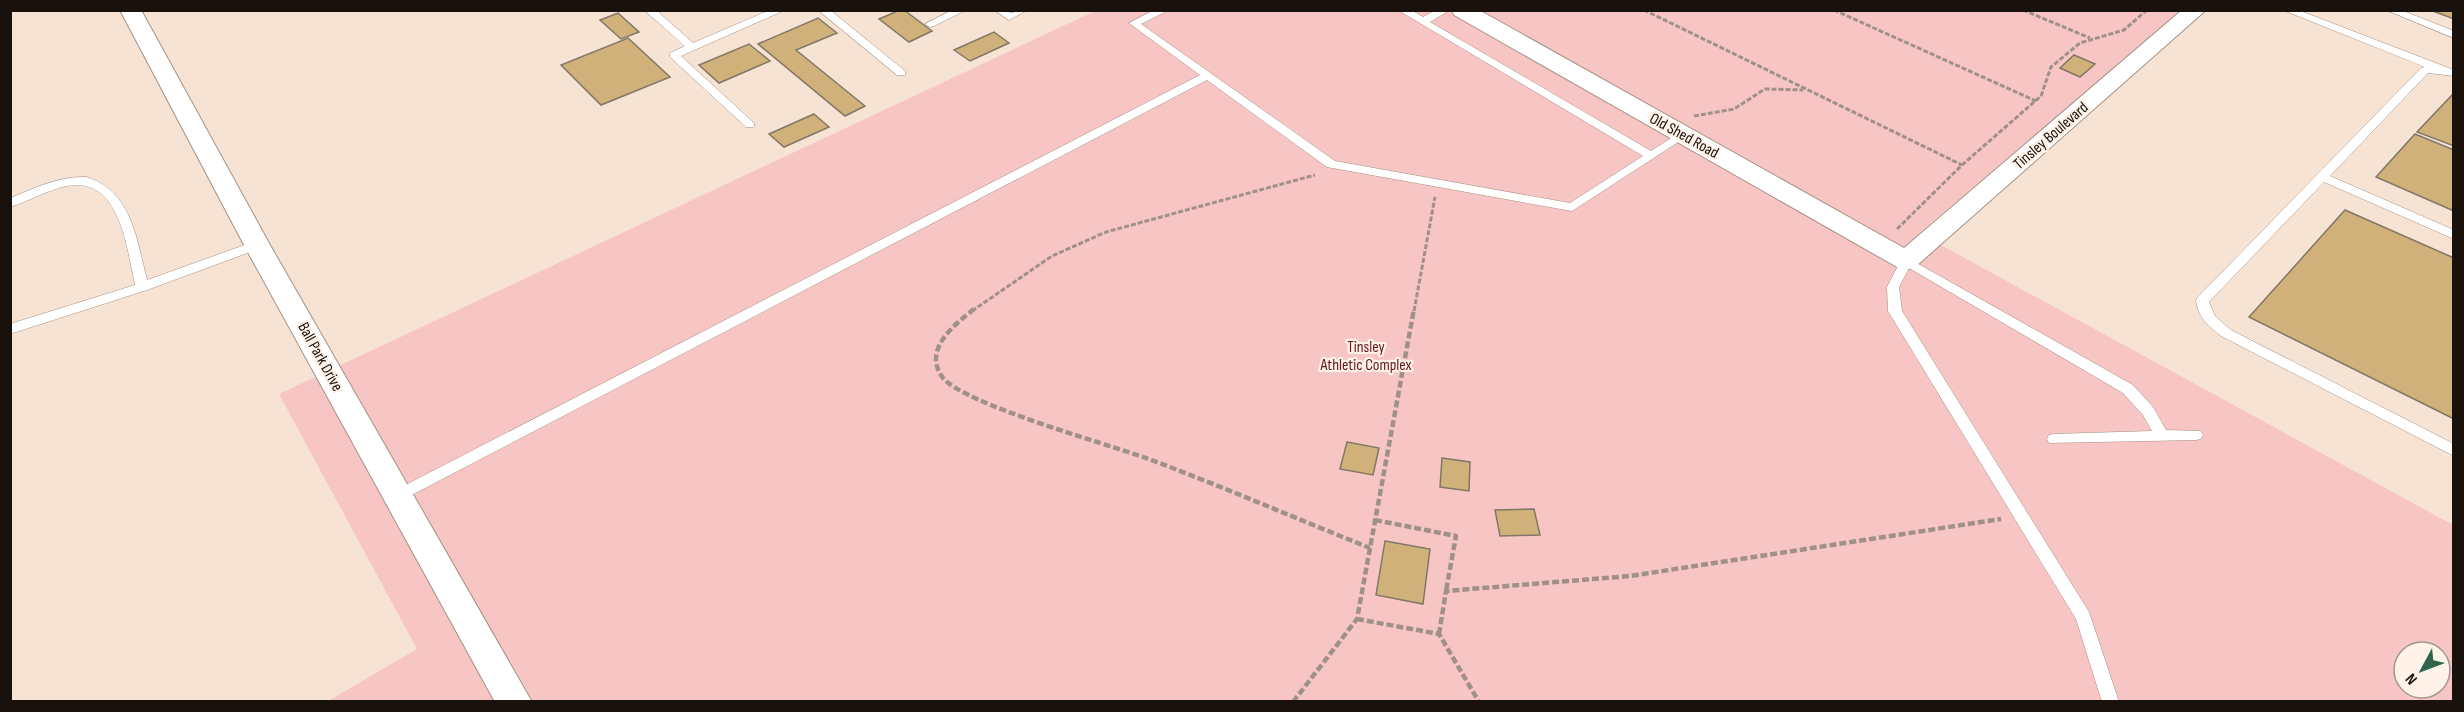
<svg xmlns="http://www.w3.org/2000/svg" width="2464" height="712" font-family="'Sofia Sans Condensed',sans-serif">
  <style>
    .green { fill: #f8c5c5; fill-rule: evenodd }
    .building { fill: #d1b17a; stroke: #827766; stroke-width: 1.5 }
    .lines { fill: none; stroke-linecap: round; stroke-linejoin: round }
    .lane-casing { stroke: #a39183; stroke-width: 1 }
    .street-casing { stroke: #a39183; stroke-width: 2 }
    .path-far1 { stroke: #a09186; stroke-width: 3; stroke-dasharray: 5 2; stroke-linecap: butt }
    .path { stroke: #a09186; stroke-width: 4.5; stroke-dasharray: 7 3; stroke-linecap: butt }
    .lane { fill: #fff; fill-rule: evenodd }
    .street { fill: #fff; fill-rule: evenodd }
    .labels { text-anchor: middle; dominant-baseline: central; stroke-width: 4.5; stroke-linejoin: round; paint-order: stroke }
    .street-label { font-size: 16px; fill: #18110c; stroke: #fef2e9 }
    .park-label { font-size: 16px; fill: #651621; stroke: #fef2e9 }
  </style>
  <rect width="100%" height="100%" fill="#f7e3d4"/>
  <path class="green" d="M1095,11H2182L1919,233L2453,525V701H328L417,649L279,394ZM2404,652H2440V688H2404Z"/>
  <g class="building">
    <polygon points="900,10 904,10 932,31 909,42 879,19"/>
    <polygon points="2430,10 2454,10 2454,19"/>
    <polygon points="618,13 639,32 621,39 600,20"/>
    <polygon points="818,18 837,33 796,50 865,106 845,116 758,44"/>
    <polygon points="994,32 1009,43 970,61 954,50"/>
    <polygon points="628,38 670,77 601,105 561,65"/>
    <polygon points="749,44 770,61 719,83 699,65"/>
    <polygon points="2074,55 2095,64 2080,77 2060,68"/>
    <polygon points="2454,93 2454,146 2417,132"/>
    <polygon points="814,114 829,127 784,147 769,134"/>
    <polygon points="2415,134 2454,150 2454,211 2376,177"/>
    <polygon points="2345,210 2454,258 2454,419 2249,317"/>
    <polygon points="1347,442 1379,448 1373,475 1340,469"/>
    <polygon points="1442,458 1470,462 1469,491 1440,487"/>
    <polygon points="1534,509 1540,535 1500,536 1495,510"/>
    <polygon points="1385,541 1430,549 1423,604 1376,595"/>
  </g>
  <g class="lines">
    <g class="lane-casing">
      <g id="lane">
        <polygon points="644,10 656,10 693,43 770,10 785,10 681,56 754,123 754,127 746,127 670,57 670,53 685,46"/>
        <polygon points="818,10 830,10 905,71 905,75 897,75"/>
        <polygon points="952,10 966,10 934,26 930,27 925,24"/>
        <polygon points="994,10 1006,10 1010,13 1028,10 1009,20"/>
        <polygon points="1154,10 1169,10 1141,24 1335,161 1570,203 1643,156 1398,10 1411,10 1423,17 1436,10 1450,10 1430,22 1651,151 1679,133 1687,133 1689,135 1572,211 1327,167 1207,80 402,500 397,502 392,500 390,496 392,492 1200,75 1129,23"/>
        <path d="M2283,10H2298L2454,70V76L2428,73L2330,176L2454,230V239L2324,182L2209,302L2215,316L2231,330L2454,444V456L2221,336C2209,327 2198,317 2196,301L2197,298L2421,68L2425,67Z"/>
        <polygon points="2386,10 2401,10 2454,31 2454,38"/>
        <path d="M86,177C132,190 137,241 147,280L253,242L257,241L263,245L261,248L147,290L10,334V324L135,285C127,249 120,175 67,186C47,190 30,201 10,207V198C34,188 60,176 86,177Z"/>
        <polygon points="1906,257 2133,385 2153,407 2166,430 2201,431 2203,435 2201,439 2196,440 2049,443 2047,439 2049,435 2054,434 2152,431 2143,415 2123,393 1909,268 1899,287 1902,311 2089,612 2119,702 2102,702 2076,619 1888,311 1887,287 1902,258"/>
      </g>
    </g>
    <g class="street-casing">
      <g id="street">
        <polygon points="120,10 141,10 270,245 532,702 495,702 244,245"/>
        <polygon points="1452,10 1479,10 1904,248 2182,10 2206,10 1915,267 1906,270 1897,267 1454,15"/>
      </g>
    </g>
    <g class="path-far1">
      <polyline points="1644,10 1962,165"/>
      <polyline points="1834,10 2036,101"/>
      <polyline points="2023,10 2090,38"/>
      <polyline points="1694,116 1734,109 1765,89 1803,90"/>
      <polyline points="1897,229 1962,165 2041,96 2051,67 2080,43 2124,30 2147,10"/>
      <polyline points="972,311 1052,256 1106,232 1315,175"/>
      <polyline points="1414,311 1435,197"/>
    </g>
    <g class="path">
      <path d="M974,309C953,326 922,350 943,378C964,404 1107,444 1146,458C1221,486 1295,518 1370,548"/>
      <polyline points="1375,520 1456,536 1446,591"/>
      <polyline points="1357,619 1439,634 1479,702"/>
      <polyline points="1439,634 1446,591 1630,576 2001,519"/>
      <polyline points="1293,702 1357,619 1414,309"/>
    </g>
    <use href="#lane" class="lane"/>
    <use href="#street" class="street"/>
  </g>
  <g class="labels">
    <g class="street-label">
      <text transform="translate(1684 136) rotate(29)">Old Shed Road</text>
      <text transform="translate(2051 136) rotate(-41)">Tinsley Boulevard</text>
      <text transform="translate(320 357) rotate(61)">Ball Park Drive</text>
    </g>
    <g class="park-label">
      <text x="1366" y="347">Tinsley<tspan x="1366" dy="18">Athletic Complex</tspan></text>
    </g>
  </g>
  <rect width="2464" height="712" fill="none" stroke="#18110c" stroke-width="24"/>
  <g transform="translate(2422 670) rotate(229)"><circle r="28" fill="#fef2e9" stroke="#a29891" stroke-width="1.5"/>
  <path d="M0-4.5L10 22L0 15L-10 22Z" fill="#2e654c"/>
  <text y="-9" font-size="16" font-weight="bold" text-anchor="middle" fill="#18110c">N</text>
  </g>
</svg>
